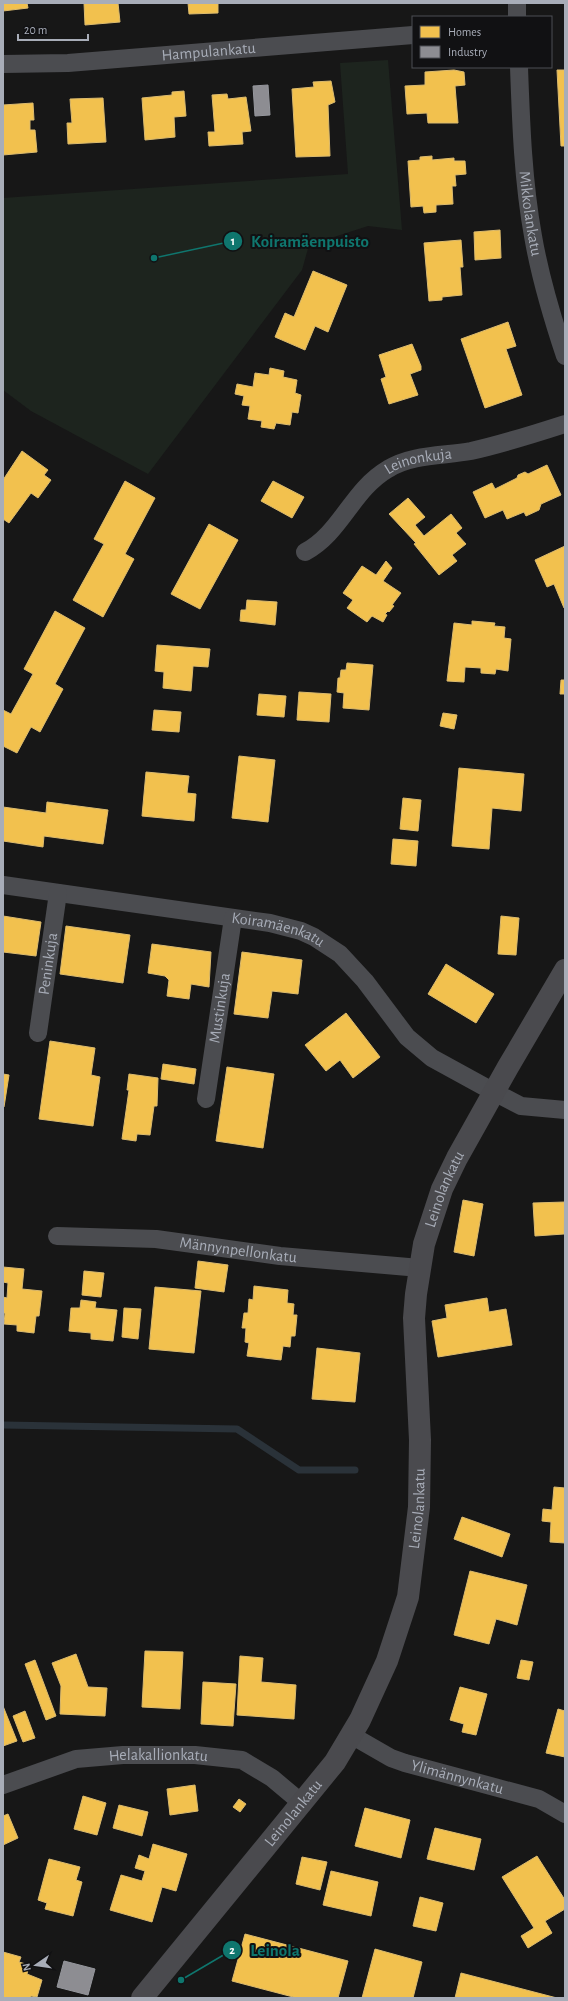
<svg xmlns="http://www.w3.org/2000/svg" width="568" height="2001" font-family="'Alegreya Sans',sans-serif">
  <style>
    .green { fill: #1d241e }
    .homes { fill: #f2c14e; stroke: #dcbb6e }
    .industry { fill: #8d8d92; stroke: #95979d }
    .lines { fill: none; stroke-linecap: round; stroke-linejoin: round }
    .stream { stroke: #2a3239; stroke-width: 7 }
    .street { stroke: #4b4c50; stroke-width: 18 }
    .secondary { stroke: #4a4a4e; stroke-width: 22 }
    .labels { text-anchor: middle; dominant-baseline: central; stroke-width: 4; stroke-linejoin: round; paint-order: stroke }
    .street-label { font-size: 16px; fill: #a8adb8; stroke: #111113 }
    .leader { fill: none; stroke: #0f766e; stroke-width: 1.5 }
    .callout-dot { fill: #0f766e; stroke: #111113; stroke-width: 1.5 }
    .mark-label { font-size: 12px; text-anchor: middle; font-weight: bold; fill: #fff }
    .callout-label { font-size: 17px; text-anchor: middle; font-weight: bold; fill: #0f766e; stroke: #111113; stroke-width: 4; stroke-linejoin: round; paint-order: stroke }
  </style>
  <rect width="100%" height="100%" fill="#171717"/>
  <polygon class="green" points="388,60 402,230 368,226 309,245 302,270 148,474 31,411 3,390 3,198 348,174 340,63"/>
  <g class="homes">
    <polygon points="3,3 27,3 28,8 3,11"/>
    <polygon points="84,3 118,3 120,22 85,25"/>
    <polygon points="188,3 218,3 218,13 189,14"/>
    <polygon points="454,70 464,72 465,85 455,86 458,123 428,123 427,113 407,114 405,86 425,85 425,72"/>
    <polygon points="557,70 565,70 565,146 561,146"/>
    <polygon points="331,81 335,102 328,105 330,156 296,157 292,89 314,87 313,82"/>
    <polygon points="184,91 186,116 174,117 175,137 145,140 142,98 172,95 172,92"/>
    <polygon points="227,94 228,99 246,97 251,131 242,132 243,144 209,146 208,132 215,132 212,95"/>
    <polygon points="103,98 106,142 68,144 67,123 72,123 70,99"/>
    <polygon points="33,103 34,120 30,120 30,130 35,130 37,152 3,155 3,105"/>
    <polygon points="432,156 432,160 454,158 454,161 465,161 466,174 455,175 456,186 452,186 453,204 436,205 436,212 424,213 423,206 411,207 408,161 420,160 420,157"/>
    <polygon points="500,230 501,258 475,260 474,232"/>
    <polygon points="461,240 463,267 460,267 462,295 442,297 442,300 429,301 424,243"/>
    <polygon points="313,271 347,285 328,332 315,326 305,350 275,337 285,313 294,317"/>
    <polygon points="508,322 516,346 506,349 522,395 485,408 461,339"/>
    <polygon points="412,344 421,366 421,370 410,374 418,395 389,404 381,379 386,377 379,355"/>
    <polygon points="270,368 284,371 283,377 297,380 295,393 301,395 298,413 292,412 290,425 276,423 274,429 261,427 262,421 248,419 250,406 242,405 244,396 235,394 237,384 253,387 255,373 269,375"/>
    <polygon points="22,451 48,470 44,475 51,480 38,498 31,493 9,523 3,519 3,480"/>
    <polygon points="547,465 561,495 541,504 539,510 526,516 524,512 507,519 503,510 485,518 473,492 492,483 495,489 517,478 518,475 525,472 528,474"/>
    <polygon points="125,481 155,498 125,554 134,559 103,617 73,600 104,544 94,539"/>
    <polygon points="273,481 304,497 292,518 261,501"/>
    <polygon points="408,498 425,517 415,525 424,536 451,514 462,528 456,533 466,544 452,555 457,561 439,575 414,544 416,543 389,514"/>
    <polygon points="209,524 238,540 200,609 171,594"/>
    <polygon points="565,546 565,607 564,608 554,584 547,587 535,560"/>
    <polygon points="386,561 392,568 383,581 401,593 392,605 394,606 389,612 388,611 385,614 387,615 383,622 372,616 367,622 347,608 353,600 343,593 362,566 376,575"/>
    <polygon points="247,600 277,602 275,625 240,621 241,610 246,610"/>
    <polygon points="55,611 85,628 55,684 63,689 40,732 31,727 17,753 3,746 3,710 11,714 33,674 24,669"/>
    <polygon points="472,621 495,623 494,626 505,627 504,638 511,639 508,671 496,669 495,674 481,673 481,668 465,667 464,682 447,681 454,623 472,625"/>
    <polygon points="157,645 210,649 208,667 193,666 191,691 163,688 164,672 155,671"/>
    <polygon points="347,663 373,665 369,710 343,708 344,693 337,692 338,678 340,678 341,670 346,670"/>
    <polygon points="561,680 565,680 565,694 560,694"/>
    <polygon points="299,692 331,694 329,722 297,720"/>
    <polygon points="259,694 286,696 284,717 257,715"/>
    <polygon points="154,710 181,712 179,732 152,730"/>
    <polygon points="443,713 457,715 454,729 440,726"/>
    <polygon points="239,756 275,760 268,822 232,818"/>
    <polygon points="459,768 524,774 521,811 492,808 489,849 452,846"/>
    <polygon points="146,772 189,776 187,793 196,794 194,821 142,816"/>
    <polygon points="403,798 421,800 418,831 400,829"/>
    <polygon points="47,802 108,810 103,844 44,836 43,847 3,841 3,807 46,813"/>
    <polygon points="393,839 418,841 416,866 391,864"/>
    <polygon points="3,916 41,922 36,956 3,952"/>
    <polygon points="501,916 519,918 516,955 498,954"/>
    <polygon points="66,926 130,935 123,983 60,974"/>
    <polygon points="152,944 211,952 209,987 191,984 189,999 167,996 169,980 165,976 148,973"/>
    <polygon points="242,952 302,960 298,994 272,991 268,1018 234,1014"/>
    <polygon points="446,964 494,994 476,1023 428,994"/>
    <polygon points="346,1013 380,1057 353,1078 340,1060 326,1071 305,1045"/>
    <polygon points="50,1041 95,1048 91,1075 100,1077 93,1126 39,1119"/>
    <polygon points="163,1064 196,1069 194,1084 161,1079"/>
    <polygon points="227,1067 274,1074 263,1148 216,1141"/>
    <polygon points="3,1074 9,1075 4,1107 3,1107"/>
    <polygon points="129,1074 158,1078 157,1106 154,1106 150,1135 137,1134 136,1141 122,1139 129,1090 127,1090"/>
    <polygon points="463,1200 483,1204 474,1256 454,1252"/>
    <polygon points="565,1202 564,1234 535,1236 533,1203"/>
    <polygon points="198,1261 228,1265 224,1292 195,1288"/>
    <polygon points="3,1267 24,1269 22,1289 42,1291 39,1316 36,1316 34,1333 17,1331 17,1325 4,1324 5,1313 3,1313 3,1297 7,1298 8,1283 3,1282"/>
    <polygon points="84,1271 104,1273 101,1297 82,1295"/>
    <polygon points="254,1286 288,1290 287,1303 294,1304 293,1315 297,1315 295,1336 291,1336 290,1347 283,1346 281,1360 247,1356 249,1343 245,1342 246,1328 242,1328 244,1313 248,1313 249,1299 253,1300"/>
    <polygon points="155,1287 201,1291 194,1353 149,1349"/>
    <polygon points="487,1298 489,1312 506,1309 512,1345 438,1357 432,1321 447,1318 445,1305"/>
    <polygon points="81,1300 96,1302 95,1308 117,1310 113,1341 91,1339 91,1333 69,1331 71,1308 80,1308"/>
    <polygon points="124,1308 141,1309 138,1339 122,1337"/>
    <polygon points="317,1348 360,1353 355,1402 312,1399"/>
    <polygon points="554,1487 565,1488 565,1543 550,1542 551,1522 542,1521 543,1509 552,1510"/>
    <polygon points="462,1517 510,1534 502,1557 454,1539"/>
    <polygon points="470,1571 527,1585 517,1625 496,1619 489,1644 454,1635"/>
    <polygon points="145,1651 183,1652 180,1709 142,1707"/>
    <polygon points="76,1654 88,1687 107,1688 105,1716 60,1714 61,1686 52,1663"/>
    <polygon points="240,1656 263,1658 261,1682 296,1685 294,1719 237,1715"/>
    <polygon points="35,1660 56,1716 46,1720 25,1664"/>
    <polygon points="521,1660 533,1662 529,1680 517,1678"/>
    <polygon points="203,1682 236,1684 233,1726 201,1724"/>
    <polygon points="460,1687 487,1694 476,1735 462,1732 464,1724 450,1720"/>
    <polygon points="3,1706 17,1741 3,1746"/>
    <polygon points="558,1709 565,1711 565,1757 546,1753"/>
    <polygon points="25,1711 35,1738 23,1742 13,1716"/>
    <polygon points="195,1785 198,1811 170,1815 167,1789"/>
    <polygon points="83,1796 106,1803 97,1835 74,1829"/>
    <polygon points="239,1799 246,1804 240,1812 233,1807"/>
    <polygon points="119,1805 148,1812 142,1836 113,1828"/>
    <polygon points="365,1808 410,1820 401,1858 355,1846"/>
    <polygon points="8,1814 18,1838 3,1845 3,1816"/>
    <polygon points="435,1828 481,1839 474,1870 427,1859"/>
    <polygon points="153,1844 187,1854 176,1891 162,1887 152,1922 110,1910 121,1875 142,1881 145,1871 135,1868 139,1855 149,1859"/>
    <polygon points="537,1856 565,1900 565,1909 545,1921 552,1933 528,1948 521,1936 534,1928 502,1877"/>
    <polygon points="302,1857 327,1862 320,1890 296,1884"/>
    <polygon points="49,1859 80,1867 76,1880 82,1882 73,1916 45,1909 47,1903 38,1900"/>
    <polygon points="331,1871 378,1882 371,1916 323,1905"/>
    <polygon points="420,1897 443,1903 436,1931 413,1926"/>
    <polygon points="245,1934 348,1961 338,1998 297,1998 232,1981"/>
    <polygon points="375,1949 422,1962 413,1998 362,1998"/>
    <polygon points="3,1952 21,1957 19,1962 29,1965 27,1974 42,1980 37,1997 31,1996 30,1998 3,1998"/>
    <polygon points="461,1973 557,1998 455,1998"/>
  </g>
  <g class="industry">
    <polygon points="268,85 270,115 255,116 253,86"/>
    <polygon points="64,1961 95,1969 88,1995 57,1987"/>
  </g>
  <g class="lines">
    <polyline class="stream" points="3,1425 237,1429 299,1470 355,1470"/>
    <g class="street">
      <polyline points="517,3 517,17"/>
      <path id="s1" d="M3,64L68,63L413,35"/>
      <path id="s2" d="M519,67C521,123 523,181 533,236C540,277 552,317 565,356"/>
      <path id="s3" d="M305,552C341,533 352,490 388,469C412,454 444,456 471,451C503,444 534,434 565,424"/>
      <path id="s4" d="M3,885L270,923L301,931L314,937L340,954L365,981L407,1037L432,1058L494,1092L521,1106L565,1110"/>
      <path id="s5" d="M38,1033L58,893"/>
      <path id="s6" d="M206,1099L233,918"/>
      <path id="s7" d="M57,1236L156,1239L280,1256L420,1268"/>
      <path id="s8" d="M351,1735L391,1758L405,1763L539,1799L565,1814"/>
      <path id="s9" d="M3,1785L76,1759L123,1755H195L242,1760L272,1778L303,1804"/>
    </g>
    <path class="secondary" id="s10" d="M142,1998L335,1762L360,1720L387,1661L408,1597L419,1507L420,1440L414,1318L416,1294L424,1244L442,1189L457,1158L508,1067L565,970"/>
  </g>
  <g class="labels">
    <g class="street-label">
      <text stroke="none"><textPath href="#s1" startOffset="206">Hampulankatu</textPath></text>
      <text stroke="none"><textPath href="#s2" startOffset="147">Mikkolankatu</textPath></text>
      <text stroke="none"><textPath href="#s3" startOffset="150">Leinonkuja</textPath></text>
      <text stroke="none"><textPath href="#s4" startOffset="279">Koiramäenkatu</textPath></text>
      <text stroke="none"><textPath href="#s5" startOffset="70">Peninkuja</textPath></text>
      <text stroke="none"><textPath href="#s6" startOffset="92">Mustinkuja</textPath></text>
      <text stroke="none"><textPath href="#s10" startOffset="899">Leinolankatu</textPath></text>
      <text stroke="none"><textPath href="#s7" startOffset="182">Männynpellonkatu</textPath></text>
      <text stroke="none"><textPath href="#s10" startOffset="575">Leinolankatu</textPath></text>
      <text stroke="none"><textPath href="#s9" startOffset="160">Helakallionkatu</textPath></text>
      <text stroke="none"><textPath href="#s8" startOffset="115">Ylimännynkatu</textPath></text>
      <text stroke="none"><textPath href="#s10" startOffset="239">Leinolankatu</textPath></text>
    </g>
  </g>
  <path class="leader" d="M154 258L233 241M181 1980L232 1950"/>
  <g class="callout-dot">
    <circle cx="154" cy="258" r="4"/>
    <circle cx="181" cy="1980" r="4"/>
    <circle cx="233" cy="241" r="10"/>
    <circle cx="232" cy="1950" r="10"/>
  </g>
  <g class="mark-label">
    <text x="233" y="245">1</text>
    <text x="232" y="1954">2</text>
  </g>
  <g class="callout-label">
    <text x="310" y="247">Koiramäenpuisto</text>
    <text x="275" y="1956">Leinola</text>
  </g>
  <rect width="568" height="2001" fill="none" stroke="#a8adb8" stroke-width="8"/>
  <rect x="412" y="16" width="140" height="52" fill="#111113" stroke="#4d4f55"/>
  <rect x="420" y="26" width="20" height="12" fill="#f2c14e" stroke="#4d4f55"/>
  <text x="448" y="36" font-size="12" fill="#a8adb8">Homes</text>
  <rect x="420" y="46" width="20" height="12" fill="#8d8d92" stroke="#4d4f55"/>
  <text x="448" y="56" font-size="12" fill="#a8adb8">Industry</text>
  <g transform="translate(36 1965) rotate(257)" stroke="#111113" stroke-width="3" paint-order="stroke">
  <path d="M0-3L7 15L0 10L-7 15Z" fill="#a8adb8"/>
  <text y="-6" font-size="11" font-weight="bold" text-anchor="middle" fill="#a8adb8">N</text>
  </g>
  <path d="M18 34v6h70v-6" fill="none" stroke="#a8adb8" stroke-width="2"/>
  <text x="24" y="34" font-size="12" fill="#a8adb8" stroke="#111113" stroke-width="3" paint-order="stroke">20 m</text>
</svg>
